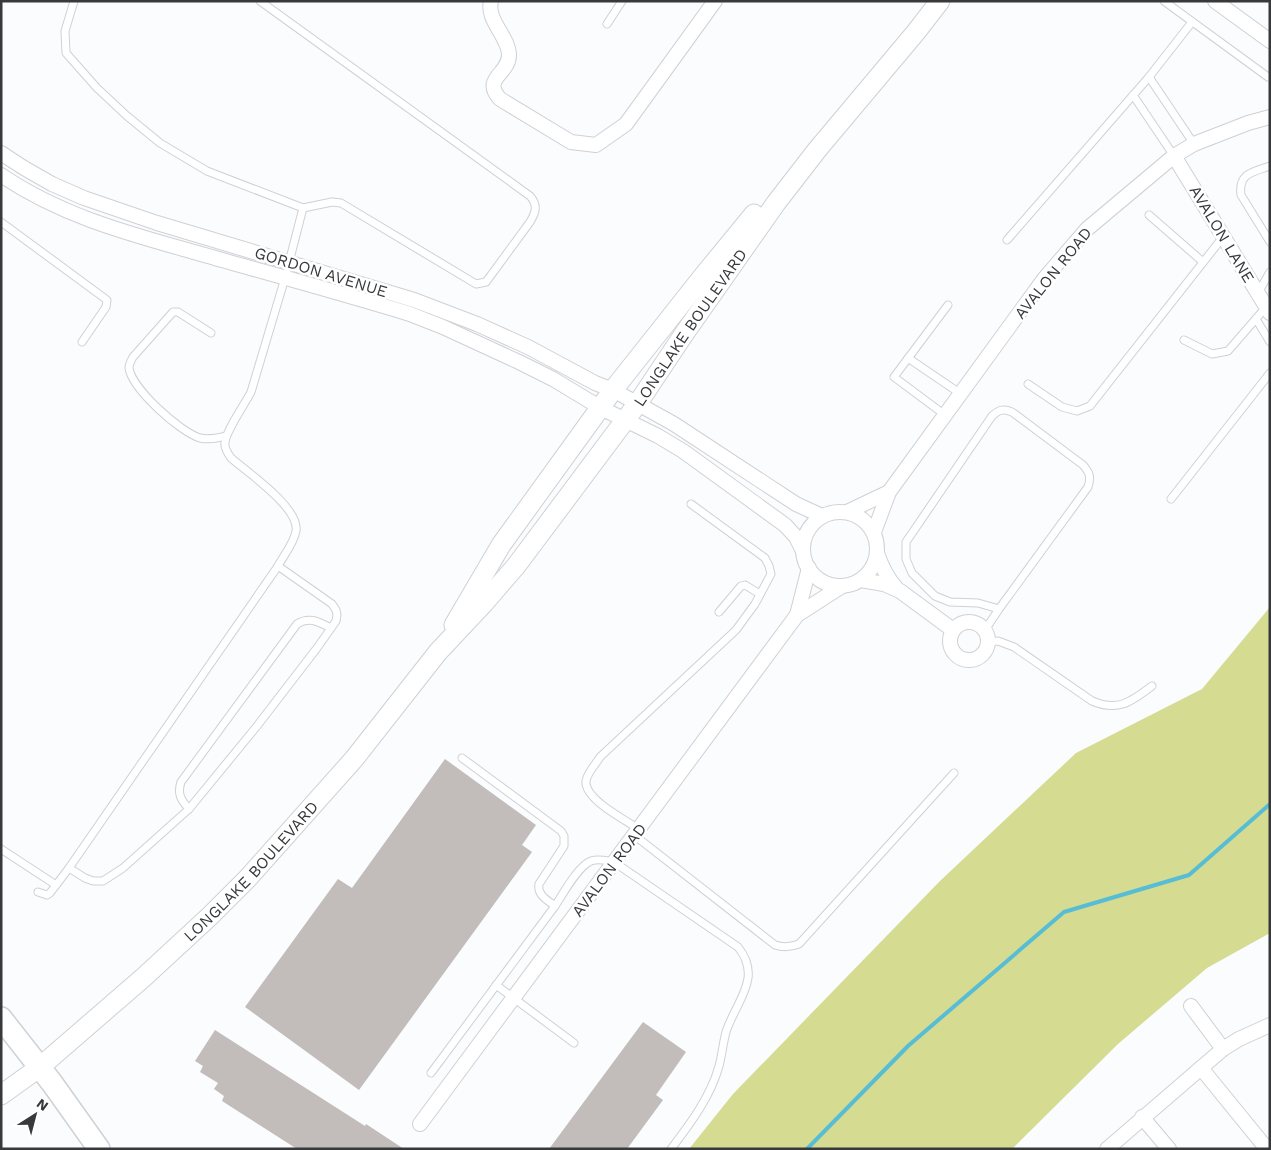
<svg xmlns="http://www.w3.org/2000/svg" width="1271" height="1150" font-family="'Work Sans',sans-serif">
  <style>
    .green { fill: #d6db92 }
    .lines { fill: none; stroke-linecap: round; stroke-linejoin: round }
    .stream { stroke: #57bdd5; stroke-width: 4 }
    .building { fill: #c2bcbb }
    .lane-casing { stroke: #ced1d5; stroke-width: 9 }
    .street-casing { stroke: #ced1d5; stroke-width: 16 }
    .secondary-casing { stroke: #ced1d5; stroke-width: 21 }
    .primary-casing { stroke: #ced1d5; stroke-width: 24 }
    .lane { stroke: #fff; stroke-width: 7 }
    .street { stroke: #fff; stroke-width: 14 }
    .secondary { stroke: #fff; stroke-width: 19 }
    .primary { stroke: #fff; stroke-width: 21 }
    .labels { text-anchor: middle; dominant-baseline: central; stroke-width: 5; stroke-linejoin: round; paint-order: stroke }
    .street-label { font-size: 16px; fill: #38393b; stroke: #fff }
  </style>
  <rect width="100%" height="100%" fill="#fafcfe"/>
  <polygon class="green" points="1270,607 1270,933 1207,968 1118,1044 1012,1149 689,1149 733,1094 939,882 1076,753 1202,689"/>
  <g class="lines">
    <polyline class="stream" points="807,1149 908,1046 1064,912 1189,875 1270,804"/>
  </g>
  <g class="building">
    <polygon points="445,759 536,825 522,845 532,852 359,1090 245,1007 338,879 352,888"/>
    <polygon points="643,1022 686,1052 656,1095 663,1100 627,1149 549,1149"/>
    <polygon points="215,1030 365,1126 366,1124 404,1149 297,1149 222,1101 224,1096 214,1089 218,1083 200,1072 203,1066 195,1061"/>
  </g>
  <g class="lines">
    <g class="lane-casing">
      <g id="lane">
        <path d="M74,1L65,31L66,53L97,88L127,116L160,143L207,171L303,208L332,202L341,203L476,284L486,282L530,222C536,212 538,205 530,196L260,1"/>
        <polyline points="1164,1 1268,77"/>
        <polyline points="607,24 622,1"/>
        <polyline points="1149,77 1194,144"/>
        <polyline points="1133,95 1174,156"/>
        <path d="M1270,166C1253,172 1238,173 1241,195L1270,242"/>
        <polyline points="1149,215 1203,262"/>
        <polyline points="1,222 107,300 106,307 82,342"/>
        <polyline points="1007,240 1149,77 1192,22"/>
        <polyline points="1258,293 1270,272"/>
        <polyline points="1256,319 1270,342"/>
        <path d="M211,333L178,312H173L133,357C131,361 129,364 129,368C132,389 180,432 200,438C209,440 217,438 226,436"/>
        <polyline points="1184,340 1212,354 1228,351 1267,306"/>
        <polyline points="908,358 961,394"/>
        <polyline points="1028,384 1062,407 1077,411 1090,406 1223,237"/>
        <polyline points="945,415 894,377 948,305"/>
        <polyline points="1171,499 1270,373"/>
        <polyline points="719,612 741,586 745,585 760,594"/>
        <path d="M985,630L999,609L1088,487C1091,477 1090,473 1083,465L1012,412C1003,408 999,410 992,416L906,542V559L912,573L935,596L950,602L978,603L999,609"/>
        <path d="M988,642L998,641L1014,647L1092,701C1118,712 1131,702 1152,686"/>
        <path d="M462,758L561,831L564,836V846L539,884C537,895 547,900 555,906C563,894 578,866 591,861C599,858 607,861 614,862L738,947C763,978 736,1001 726,1032C723,1043 722,1055 719,1066C711,1096 690,1124 671,1149"/>
        <path d="M189,809C181,800 177,794 181,782L297,624C309,616 319,622 331,628"/>
        <path d="M639,829C625,820 584,799 586,781C587,773 596,764 600,757L736,630L755,604L771,574L769,566L765,558L691,504"/>
        <path d="M634,835L775,945C784,948 791,947 799,944L954,773"/>
        <polyline points="1,849 56,885"/>
        <polyline points="69,868 278,566"/>
        <path d="M38,892L47,895L50,893L69,868L85,878L93,881H103L123,868L189,809L257,726L317,648L336,621L337,615L336,610L332,604L278,566C284,555 294,543 296,531C300,508 247,472 231,458C228,453 224,449 225,443C225,432 245,404 251,392L285,278L303,208"/>
        <polyline points="496,985 574,1043"/>
        <polyline points="431,1073 555,906"/>
      </g>
    </g>
    <g class="street-casing">
      <g id="street">
        <path d="M491,1C486,20 508,36 509,54C510,74 481,78 500,99L571,142L596,145L626,124L715,1"/>
        <polyline points="1215,1 1270,41"/>
        <polyline points="1,153 24,168 52,184 84,198 157,223 414,300 477,324 528,347 595,383 613,390 674,424 796,504 822,516"/>
        <polyline points="1174,156 1270,313"/>
        <path d="M1,175C63,217 131,234 201,254C271,274 341,293 410,314L443,327L519,362L553,379L601,408L658,436L683,451L785,525L796,537L803,551"/>
        <polyline points="847,512 889,492"/>
        <circle cx="840" cy="549" r="37"/>
        <polyline points="874,532 889,492 1044,279 1087,229 1174,156 1194,144 1248,123 1270,117"/>
        <path d="M877,553C882,568 887,578 897,589"/>
        <polyline points="861,580 884,584 900,591 953,630"/>
        <polyline points="797,615 809,568"/>
        <circle cx="969" cy="641" r="19"/>
        <polyline points="1191,1006 1223,1049"/>
        <polyline points="1201,1068 1267,1149"/>
        <polyline points="1142,1117 1169,1149"/>
        <polyline points="420,1124 797,615 842,586"/>
        <polyline points="1107,1149 1223,1049 1239,1039 1270,1025"/>
      </g>
    </g>
    <g class="secondary-casing">
      <g id="secondary">
        <polyline points="454,625 501,545 613,390 704,275 754,214"/>
        <path id="s1" d="M1,1095L40,1067L144,977L210,916L248,878L354,759L438,652L484,603L516,566L638,403L684,334L776,203L817,150L916,32L940,1"/>
      </g>
    </g>
    <g class="primary-casing">
      <polyline id="primary" points="1,1018 52,1083 99,1149"/>
    </g>
    <use href="#lane" class="lane"/>
    <use href="#street" class="street"/>
    <use href="#secondary" class="secondary"/>
    <use href="#primary" class="primary"/>
  </g>
  <g class="labels">
    <g class="street-label">
      <text transform="translate(1222 234) rotate(59)">AVALON LANE</text>
      <text transform="translate(321 272) rotate(17)">GORDON AVENUE</text>
      <text transform="translate(1053 273) rotate(-51)">AVALON ROAD</text>
      <text stroke="none"><textPath href="#s1" startOffset="1036">LONGLAKE BOULEVARD</textPath></text>
      <text transform="translate(609 870) rotate(-53)">AVALON ROAD</text>
      <text stroke="none"><textPath href="#s1" startOffset="336">LONGLAKE BOULEVARD</textPath></text>
    </g>
  </g>
  <rect width="1271" height="1150" fill="none" stroke="#38393b" stroke-width="5"/>
  <g transform="translate(35 1115) rotate(36)" stroke="#ffffff" stroke-width="4" paint-order="stroke">
  <path d="M0-4L9 19L0 12L-9 19Z" fill="#38393b"/>
  <text y="-8" font-size="14" font-weight="bold" text-anchor="middle" fill="#38393b">N</text>
  </g>
</svg>
